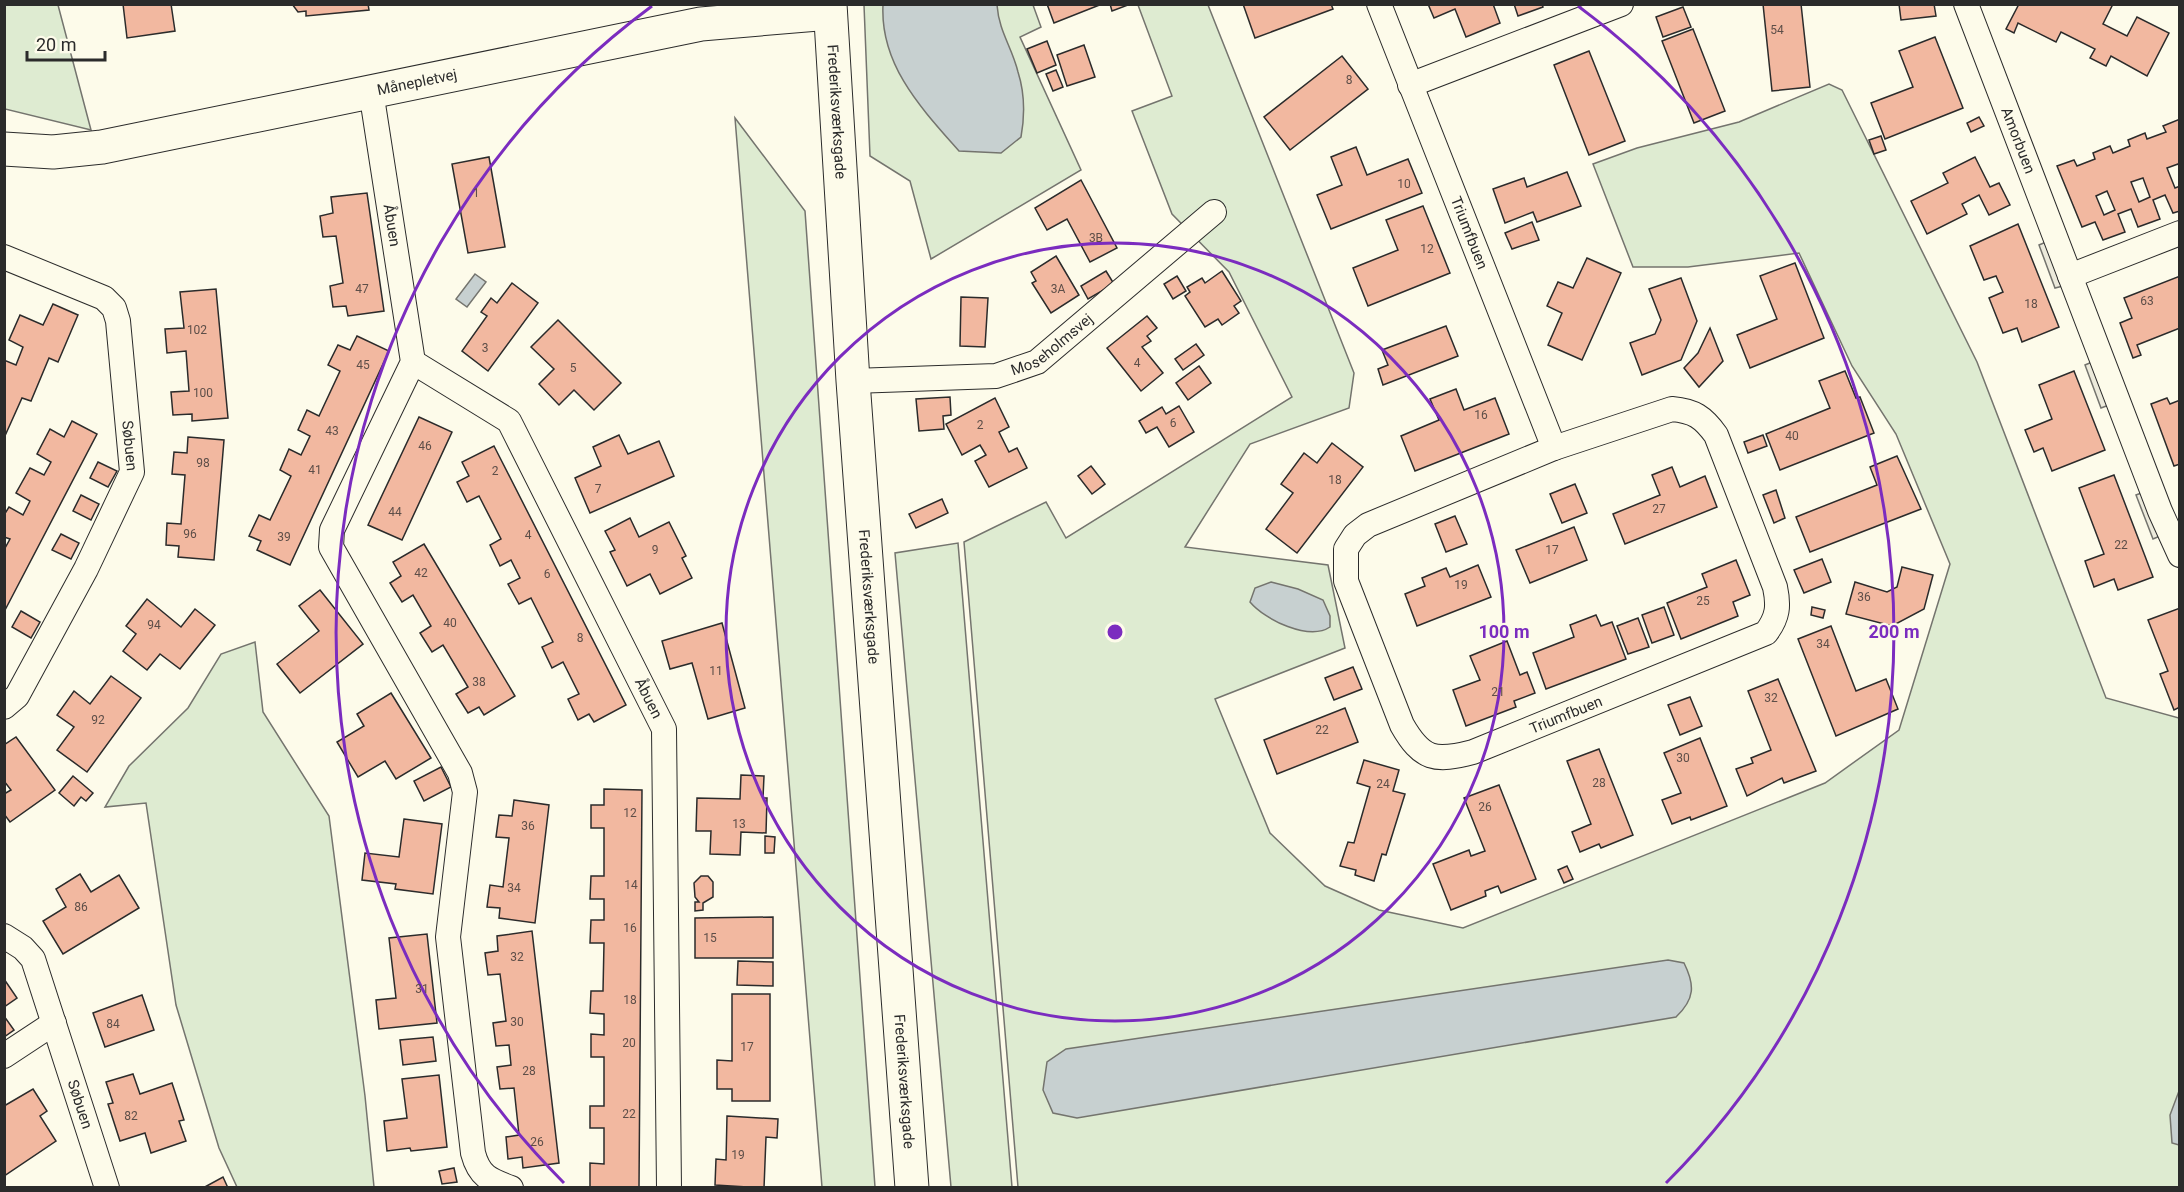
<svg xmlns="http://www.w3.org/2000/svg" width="2184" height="1192" font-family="Roboto,sans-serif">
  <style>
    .green { fill: #deebd1; stroke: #74746e; stroke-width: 1.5 }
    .parking { fill: #eceadb; stroke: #74746e; stroke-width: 1.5 }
    .water { fill: #c7d0d0; stroke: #74746e; stroke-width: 1.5 }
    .building { fill: #f2b8a0; stroke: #2b2b2b; stroke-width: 1.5; fill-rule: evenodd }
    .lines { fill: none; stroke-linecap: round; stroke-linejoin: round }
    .street-casing { stroke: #2b2b2b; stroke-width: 26 }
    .secondary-casing { stroke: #2b2b2b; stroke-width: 35 }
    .street { stroke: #fdfbea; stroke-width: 24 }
    .secondary { stroke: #fdfbea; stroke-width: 33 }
    .ring { fill: none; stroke: #7b2cbf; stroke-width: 3 }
    .labels { text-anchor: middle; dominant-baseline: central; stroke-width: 4.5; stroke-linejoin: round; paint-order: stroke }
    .number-label { font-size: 12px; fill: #5d4e48 }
    .street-label { font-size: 15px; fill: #2b2b2b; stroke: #fdfbea }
    .centre { fill: #7b2cbf; stroke: #fdfbea; stroke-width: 3 }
    .ring-label { font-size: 18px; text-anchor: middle; font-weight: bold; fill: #7b2cbf; stroke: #fdfbea; stroke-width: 4.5; stroke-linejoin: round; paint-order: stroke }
  </style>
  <rect width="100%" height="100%" fill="#fdfbea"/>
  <g class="green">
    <polygon points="5,4 58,5 91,130 5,109"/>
    <polygon points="864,5 1033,5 1041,27 1020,37 1081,170 931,259 910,181 870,156"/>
    <polygon points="1138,5 1208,5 1354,373 1349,408 1250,444 1185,547 1328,565 1345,648 1215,699 1270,833 1325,886 1379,910 1463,928 1825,783 1899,730 1950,564 1896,434 1852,366 1799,253 1688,267 1633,267 1593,164 1637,148 1739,122 1829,84 1842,90 1977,362 2106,698 2179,718 2179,1187 1018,1187 964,542 1046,502 1066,538 1292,397 1229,272 1172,214 1132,111 1172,96"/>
    <polygon points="735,118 805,211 875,1187 822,1187"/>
    <polygon points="958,543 1012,1187 951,1187 895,553"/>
    <polygon points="255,642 263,712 329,816 365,1096 374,1187 237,1187 219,1148 176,1005 146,803 105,807 129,766 188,708 221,654"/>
  </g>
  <g class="parking">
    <polygon points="2046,242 2063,286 2055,288 2039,245"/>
    <polygon points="2092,362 2109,405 2101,408 2085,365"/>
    <polygon points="2144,492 2160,536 2153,539 2136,495"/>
  </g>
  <g class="water">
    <path d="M883,5H997C999,32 1012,47 1018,72C1025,94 1025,115 1021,137L1001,153L959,151C921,108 880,65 883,5Z"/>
    <polygon points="475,274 486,282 467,307 456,299"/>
    <path d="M1271,582L1298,589L1323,600L1330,616V627C1309,641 1265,620 1250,602L1255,588Z"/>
    <path d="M1668,960L1684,963C1695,985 1695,999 1676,1017L1077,1118L1053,1113L1043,1090L1047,1062L1066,1049Z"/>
    <polygon points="2179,1091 2179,1145 2172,1143 2170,1115"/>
  </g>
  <g class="building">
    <polygon points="123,4 171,4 175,31 127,38"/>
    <polygon points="292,4 368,4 369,10 306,16 306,11 298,12"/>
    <polygon points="1047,4 1102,4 1054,23"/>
    <polygon points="1110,4 1127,4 1128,5 1112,11"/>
    <polygon points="1243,4 1331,4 1333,9 1255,38"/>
    <polygon points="1428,4 1493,4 1500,23 1466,37 1455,9 1434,18"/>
    <polygon points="1514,4 1542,4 1543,7 1518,16"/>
    <polygon points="1763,4 1801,4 1810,87 1772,91"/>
    <polygon points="1899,4 1934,4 1936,16 1901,20"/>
    <polygon points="2019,4 2113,4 2103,24 2127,36 2137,17 2169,33 2147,76 2111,56 2106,66 2090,58 2095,49 2061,32 2056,42 2018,23 2014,33 2006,29"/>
    <polygon points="1683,7 1691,27 1663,37 1656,17"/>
    <polygon points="1693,29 1725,111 1694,123 1662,41"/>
    <polygon points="1935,37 1963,108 1885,139 1871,103 1913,87 1899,51"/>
    <polygon points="1047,41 1056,65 1037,73 1027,49"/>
    <polygon points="1084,45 1095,77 1067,86 1057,55"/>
    <polygon points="1589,51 1625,141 1589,155 1554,65"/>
    <polygon points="1342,56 1368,89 1290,150 1264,117"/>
    <polygon points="1056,70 1063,87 1053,91 1046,74"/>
    <polygon points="1979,117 1984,126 1971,132 1967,123"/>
    <path d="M2180,119V168L2178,164L2167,168L2175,188L2180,186V211L2173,213L2165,195L2153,200L2160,219L2138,227L2131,209L2118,214L2125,232L2103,240L2095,222L2082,227L2057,166L2074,160L2077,166L2095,159L2093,153L2110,146L2113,153L2130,146L2128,140L2145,133L2147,139L2166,132L2163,126ZM2143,178L2150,197L2139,202L2131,182ZM2107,191L2115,210L2104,215L2096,196Z"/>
    <polygon points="1881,136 1886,150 1874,154 1869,140"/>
    <polygon points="1356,147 1367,175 1408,159 1422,193 1331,229 1317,195 1342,185 1331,157"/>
    <polygon points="489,157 505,247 468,253 452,164"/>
    <polygon points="1975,157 1990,187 1999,183 2010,205 1989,215 1979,195 1962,204 1967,214 1927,234 1911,201 1948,183 1943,173"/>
    <polygon points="1567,172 1581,206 1537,222 1533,212 1505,223 1493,189 1524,178 1527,187"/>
    <polygon points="1081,180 1117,248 1090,262 1067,219 1047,230 1035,208"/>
    <polygon points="367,193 384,311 348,316 346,306 333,307 330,286 343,283 336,236 323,237 320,216 333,213 331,197"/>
    <polygon points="1423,206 1450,273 1368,306 1353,268 1398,250 1386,220"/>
    <polygon points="1532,222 1539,240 1512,249 1505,233"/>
    <polygon points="2018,224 2059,327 2022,342 2017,328 2003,333 1989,298 2003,292 1996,276 1984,280 1970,246"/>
    <polygon points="1056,256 1079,295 1051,313 1032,283 1036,281 1031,272"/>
    <polygon points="1587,258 1621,273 1582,360 1548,345 1562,313 1547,306 1558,282 1573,288"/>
    <polygon points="1795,263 1824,338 1750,368 1737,335 1777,319 1760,276"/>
    <polygon points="1106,271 1114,284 1088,299 1081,286"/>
    <polygon points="1222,271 1241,301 1234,306 1239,313 1222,325 1218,319 1205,327 1185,296 1190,292 1187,287 1202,278 1205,283"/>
    <polygon points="1177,276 1186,291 1173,299 1164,284"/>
    <polygon points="2180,276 2180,328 2137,345 2141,355 2133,358 2120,323 2132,318 2124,298"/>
    <polygon points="1681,278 1697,321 1681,360 1642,375 1630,343 1655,334 1661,320 1649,289"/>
    <polygon points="512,283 538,303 488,371 462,351 487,316 481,312 491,298 497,303"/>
    <polygon points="216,289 228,418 192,421 192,414 173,415 171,392 189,391 186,351 167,353 165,329 184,328 180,292"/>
    <polygon points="961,297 988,298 985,347 960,346"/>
    <polygon points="53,304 78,315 58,362 49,358 31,401 22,398 4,438 4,360 16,365 23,347 9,340 20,315 43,325"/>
    <polygon points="1147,316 1157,328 1147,336 1151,341 1142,347 1163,373 1141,391 1107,348"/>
    <polygon points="558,320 621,383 594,410 574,390 559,405 539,384 554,369 531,347"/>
    <polygon points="1446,326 1458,356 1383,385 1378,369 1388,365 1382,350"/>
    <polygon points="1710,328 1723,361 1699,387 1684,368 1698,353"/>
    <polygon points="357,336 389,351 290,565 257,550 261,541 249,536 259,515 270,520 291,476 280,470 289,449 301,455 310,436 298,430 307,410 319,416 340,371 328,365 338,345 350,350"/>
    <polygon points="1196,344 1204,355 1183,370 1175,359"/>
    <polygon points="1199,366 1211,383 1188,400 1176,383"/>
    <polygon points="1845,371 1856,398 1860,397 1874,433 1780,470 1766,434 1830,408 1819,381"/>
    <polygon points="2074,371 2105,450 2052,471 2043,448 2034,452 2025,430 2052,419 2039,385"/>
    <polygon points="1456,389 1464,410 1495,398 1509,434 1415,471 1401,436 1439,420 1430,399"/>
    <polygon points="950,397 951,415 943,416 944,429 919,431 916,399"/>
    <polygon points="995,398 1009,427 999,432 1009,452 1017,448 1027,468 989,487 975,461 986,455 980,445 962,455 946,424"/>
    <polygon points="2167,398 2170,404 2180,400 2180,464 2174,466 2151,404"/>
    <polygon points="1179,406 1194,432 1169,447 1157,427 1146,433 1139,421 1162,407 1166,414"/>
    <polygon points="419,417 452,432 402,540 368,525"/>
    <polygon points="72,421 97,434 4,612 4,550 10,539 4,537 4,515 9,507 23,515 30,501 16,493 30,468 44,475 51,462 37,454 50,429 64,437"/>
    <polygon points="619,435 628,454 659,441 674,476 590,513 575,478 601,466 593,447"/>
    <polygon points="1763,435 1767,446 1748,453 1744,442"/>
    <polygon points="188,437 224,440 214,560 178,557 179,546 166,545 167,523 181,524 185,475 172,474 174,452 187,453"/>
    <polygon points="1332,443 1363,467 1297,553 1266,529 1293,493 1281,484 1304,453 1317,463"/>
    <polygon points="494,446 626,705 594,722 589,714 578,720 568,699 579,694 563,662 552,668 542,647 553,642 531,598 519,604 508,584 520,578 511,560 500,566 490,545 501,539 479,496 467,502 457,482 469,476 462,462"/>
    <polygon points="1897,456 1921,509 1810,552 1796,517 1877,485 1870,467"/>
    <polygon points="98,462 117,471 108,487 90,478"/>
    <polygon points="1091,466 1105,484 1092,494 1078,476"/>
    <polygon points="1672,467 1680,487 1705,476 1717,507 1625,544 1613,514 1660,495 1652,475"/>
    <polygon points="2114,475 2153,577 2118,590 2114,579 2094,587 2085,561 2104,554 2079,488"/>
    <polygon points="1575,484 1587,513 1562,523 1550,494"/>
    <polygon points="1776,490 1785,518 1774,523 1763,495"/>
    <polygon points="81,495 99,504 91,520 73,511"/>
    <polygon points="942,499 948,513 916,528 909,514"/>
    <polygon points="1455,516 1467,544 1446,552 1435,524"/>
    <polygon points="630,518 639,537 669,522 686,556 682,558 692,578 660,594 650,574 627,586 610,552 615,550 605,531"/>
    <polygon points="1574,527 1587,560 1530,583 1516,550"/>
    <polygon points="61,534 79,543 71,559 52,550"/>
    <polygon points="424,544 515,696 484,715 479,707 468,713 456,694 468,687 443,645 432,652 420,633 431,626 413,595 402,602 390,583 401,576 393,562"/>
    <polygon points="1822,559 1831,582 1804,593 1794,570"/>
    <polygon points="1736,560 1750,595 1733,602 1738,616 1681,639 1667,603 1707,587 1702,574"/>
    <polygon points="1478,565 1491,597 1417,626 1405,594 1425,586 1422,578 1446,568 1450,577"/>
    <polygon points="1902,567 1933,575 1924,609 1892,626 1846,614 1855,582 1887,592 1897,587"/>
    <polygon points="320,590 363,644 300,693 277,664 319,631 299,606"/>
    <polygon points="147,599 181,627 195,609 215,625 180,669 160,654 147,670 123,651 136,634 126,626"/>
    <polygon points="1664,607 1674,635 1652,643 1642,615"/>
    <polygon points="1812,607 1825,610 1823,618 1811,615"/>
    <polygon points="2180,608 2180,707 2174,710 2160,674 2168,671 2148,620"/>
    <polygon points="21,611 40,622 31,638 12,627"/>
    <polygon points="1596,615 1601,626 1612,622 1626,659 1546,689 1533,653 1574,637 1570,625"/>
    <polygon points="1638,618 1649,647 1628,654 1617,626"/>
    <polygon points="722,623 745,708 708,719 692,663 670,669 662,641"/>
    <polygon points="1831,626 1856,691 1886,679 1898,709 1836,736 1798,639"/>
    <polygon points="1507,641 1520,675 1527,672 1535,693 1514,701 1516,707 1466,726 1453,690 1480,680 1470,656"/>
    <polygon points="1353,667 1362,689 1334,700 1325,678"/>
    <polygon points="111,676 141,698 87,772 57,750 74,727 57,715 74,691 90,704"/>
    <polygon points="1778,679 1816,771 1784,783 1782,778 1747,796 1736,769 1753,763 1751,758 1771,750 1748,691"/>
    <polygon points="391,693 431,758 396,779 385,761 358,777 337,742 364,726 357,714"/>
    <polygon points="1690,697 1702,726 1680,735 1668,705"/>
    <polygon points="1345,708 1358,742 1277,774 1264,740"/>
    <polygon points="16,737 55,790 10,822 4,814 4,794 11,790 4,781 4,745"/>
    <polygon points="1700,738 1727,806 1691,820 1690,817 1672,824 1662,800 1681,793 1664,753"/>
    <polygon points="1599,749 1633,835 1601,848 1599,844 1580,852 1572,832 1591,824 1567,761"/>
    <polygon points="1364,760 1399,770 1393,791 1405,794 1386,855 1382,854 1374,881 1355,875 1356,870 1340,866 1348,842 1354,843 1370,787 1357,783"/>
    <polygon points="441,767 451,787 424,801 414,781"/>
    <polygon points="741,775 764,776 763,798 767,798 766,833 741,832 740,855 710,854 711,831 696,831 697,798 740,799"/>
    <polygon points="73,776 93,793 86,801 81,797 74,806 59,793"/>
    <polygon points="1499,785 1536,879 1501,893 1498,886 1485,891 1486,896 1451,910 1433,864 1469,850 1471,856 1485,851 1464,798"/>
    <polygon points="604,789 642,790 639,1188 590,1187 590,1163 604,1164 604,1128 590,1128 590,1106 604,1106 604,1057 591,1057 591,1034 604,1035 604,1014 590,1013 591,991 603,991 604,943 590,943 591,920 604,920 604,899 590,899 591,876 604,876 604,828 591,828 591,805 604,805"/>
    <polygon points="514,800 549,805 535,923 499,918 500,908 487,907 490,885 503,887 509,838 496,837 499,815 512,816"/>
    <polygon points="404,819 442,824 433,894 395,889 396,884 362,880 365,853 399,857"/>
    <polygon points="765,836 775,837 774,853 765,853"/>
    <polygon points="1567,866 1573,879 1564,883 1558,870"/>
    <polygon points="80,874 91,892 119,875 139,908 63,954 43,921 66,907 56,889"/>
    <polygon points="701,876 708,876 713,882 713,897 703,903 703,910 695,911 695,902 699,902 695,897 694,883"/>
    <polygon points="773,917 773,958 695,958 695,918"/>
    <polygon points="532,931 559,1163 523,1168 522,1157 508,1159 506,1137 519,1135 514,1088 500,1089 497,1067 511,1065 509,1045 496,1046 493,1023 506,1021 500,974 488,975 485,953 498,951 497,936"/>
    <polygon points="427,934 437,1023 379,1029 376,1000 396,998 389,938"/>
    <polygon points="738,961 773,962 773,986 737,985"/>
    <polygon points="4,979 17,998 4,1007"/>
    <polygon points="732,994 770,994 770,1101 732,1101 732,1089 717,1089 717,1060 732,1061"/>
    <polygon points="142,995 154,1030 105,1047 93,1013"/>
    <polygon points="4,1016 14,1030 4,1037"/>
    <polygon points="433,1037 436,1061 403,1065 400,1040"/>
    <polygon points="133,1074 140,1094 172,1083 184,1120 179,1121 186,1141 151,1153 145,1133 120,1141 108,1104 113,1103 106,1082"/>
    <polygon points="439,1075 447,1147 411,1151 410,1148 387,1151 384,1121 407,1118 402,1079"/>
    <polygon points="33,1089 47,1111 40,1116 56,1141 4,1176 4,1106"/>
    <polygon points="727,1116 778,1119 777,1138 766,1137 764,1188 715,1185 716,1159 726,1160"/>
    <polygon points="454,1168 457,1182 442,1184 439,1171"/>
    <polygon points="223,1177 228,1188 203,1188"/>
  </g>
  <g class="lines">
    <g class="street-casing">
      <g id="street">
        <path id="s1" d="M1379,4L1554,448"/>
        <path id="s2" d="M1966,4L2160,511L2180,555"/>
        <polyline points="1410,85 1621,4"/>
        <path id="s3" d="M371,91L413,362L332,530L331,547L460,773L465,792L448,937L473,1153C479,1176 489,1180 511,1188"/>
        <path id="s4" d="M4,257L104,298L114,308L118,321L132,472L86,569L17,696L4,707"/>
        <polyline points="2070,276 2180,233"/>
        <path id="s5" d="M413,362L509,421L664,729L669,1188"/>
        <path id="s6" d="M853,381L996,376L1037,362L1214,212"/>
        <path d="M1672,409C1694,411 1703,417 1716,435L1775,587C1779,606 1778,617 1766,633L1473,752C1435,762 1422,760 1402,725L1346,581V549L1355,535L1368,525L1554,448Z"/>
        <path id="s7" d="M4,936L23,948L33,959L107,1188"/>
        <polyline points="4,1056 54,1023"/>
      </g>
    </g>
    <g class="secondary-casing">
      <g id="secondary">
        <path id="s8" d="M830,4L853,381L912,1188"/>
        <path id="s9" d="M4,149L53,152L102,147L701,24L830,13"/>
      </g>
    </g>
    <use href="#street" class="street"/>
    <use href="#secondary" class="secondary"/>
  </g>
  <g class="ring">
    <circle cx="1115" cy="632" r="389"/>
    <path d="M564 1183A779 779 0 0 1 652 6M1578 6A779 779 0 0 1 1666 1183"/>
  </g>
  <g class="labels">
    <g class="number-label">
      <text x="1777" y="30">54</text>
      <text x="1349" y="80">8</text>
      <text x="1404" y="184">10</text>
      <text x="476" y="193">1</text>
      <text x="1096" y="238">3B</text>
      <text x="1427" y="249">12</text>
      <text x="362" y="289">47</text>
      <text x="1058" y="289">3A</text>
      <text x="2147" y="301">63</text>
      <text x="2031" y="304">18</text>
      <text x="197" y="330">102</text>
      <text x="485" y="348">3</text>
      <text x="1137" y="363">4</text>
      <text x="363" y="365">45</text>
      <text x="573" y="368">5</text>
      <text x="203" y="393">100</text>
      <text x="1481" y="415">16</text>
      <text x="1173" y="423">6</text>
      <text x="980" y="425">2</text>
      <text x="332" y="431">43</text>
      <text x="1792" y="436">40</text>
      <text x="425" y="446">46</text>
      <text x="203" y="463">98</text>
      <text x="315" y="470">41</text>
      <text x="495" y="471">2</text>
      <text x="1335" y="480">18</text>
      <text x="598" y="489">7</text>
      <text x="1659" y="509">27</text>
      <text x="395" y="512">44</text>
      <text x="190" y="534">96</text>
      <text x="528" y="535">4</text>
      <text x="284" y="537">39</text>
      <text x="2121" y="545">22</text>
      <text x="655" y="550">9</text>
      <text x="1552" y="550">17</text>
      <text x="421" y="573">42</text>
      <text x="547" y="574">6</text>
      <text x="1461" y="585">19</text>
      <text x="1864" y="597">36</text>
      <text x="1703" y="601">25</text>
      <text x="450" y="623">40</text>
      <text x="154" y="625">94</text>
      <text x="580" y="638">8</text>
      <text x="1823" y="644">34</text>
      <text x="716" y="671">11</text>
      <text x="479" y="682">38</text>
      <text x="1498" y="692">21</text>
      <text x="1771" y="698">32</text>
      <text x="98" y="720">92</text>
      <text x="1322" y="730">22</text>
      <text x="1683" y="758">30</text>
      <text x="1599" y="783">28</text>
      <text x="1383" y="784">24</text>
      <text x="1485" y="807">26</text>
      <text x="630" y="813">12</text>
      <text x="739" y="824">13</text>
      <text x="528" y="826">36</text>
      <text x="631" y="885">14</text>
      <text x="514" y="888">34</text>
      <text x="81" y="907">86</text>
      <text x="630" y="928">16</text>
      <text x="710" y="938">15</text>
      <text x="517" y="957">32</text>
      <text x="422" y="989">31</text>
      <text x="630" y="1000">18</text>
      <text x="517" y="1022">30</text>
      <text x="113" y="1024">84</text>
      <text x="629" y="1043">20</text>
      <text x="747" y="1047">17</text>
      <text x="529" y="1071">28</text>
      <text x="629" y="1114">22</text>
      <text x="131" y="1116">82</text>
      <text x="537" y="1142">26</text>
      <text x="738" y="1155">19</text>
    </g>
    <g class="street-label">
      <text stroke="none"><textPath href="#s9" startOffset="420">Månepletvej</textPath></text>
      <text stroke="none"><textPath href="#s8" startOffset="108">Frederiksværksgade</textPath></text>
      <text stroke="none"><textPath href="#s2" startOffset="146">Amorbuen</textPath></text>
      <text stroke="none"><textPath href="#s3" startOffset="136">Åbuen</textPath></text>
      <text stroke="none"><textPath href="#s1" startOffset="246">Triumfbuen</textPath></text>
      <text stroke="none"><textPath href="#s6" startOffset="208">Moseholmsvej</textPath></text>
      <text stroke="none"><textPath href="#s4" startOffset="261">Søbuen</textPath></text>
      <text stroke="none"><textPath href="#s8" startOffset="594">Frederiksværksgade</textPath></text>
      <text stroke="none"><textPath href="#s5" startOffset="423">Åbuen</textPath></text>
      <text transform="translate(1566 715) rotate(-22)">Triumfbuen</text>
      <text stroke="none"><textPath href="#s8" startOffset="1080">Frederiksværksgade</textPath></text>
      <text stroke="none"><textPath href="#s7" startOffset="190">Søbuen</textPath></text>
    </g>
  </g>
  <circle cx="1115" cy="632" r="9" class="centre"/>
  <g class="ring-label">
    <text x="1504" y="638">100 m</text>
    <text x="1894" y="638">200 m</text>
  </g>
  <rect width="2184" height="1192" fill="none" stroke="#2b2b2b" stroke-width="12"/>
  <path d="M27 51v9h78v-9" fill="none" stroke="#2b2b2b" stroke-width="3"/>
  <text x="36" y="51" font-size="18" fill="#2b2b2b" stroke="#fdfbea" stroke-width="4.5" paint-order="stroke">20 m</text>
</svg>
